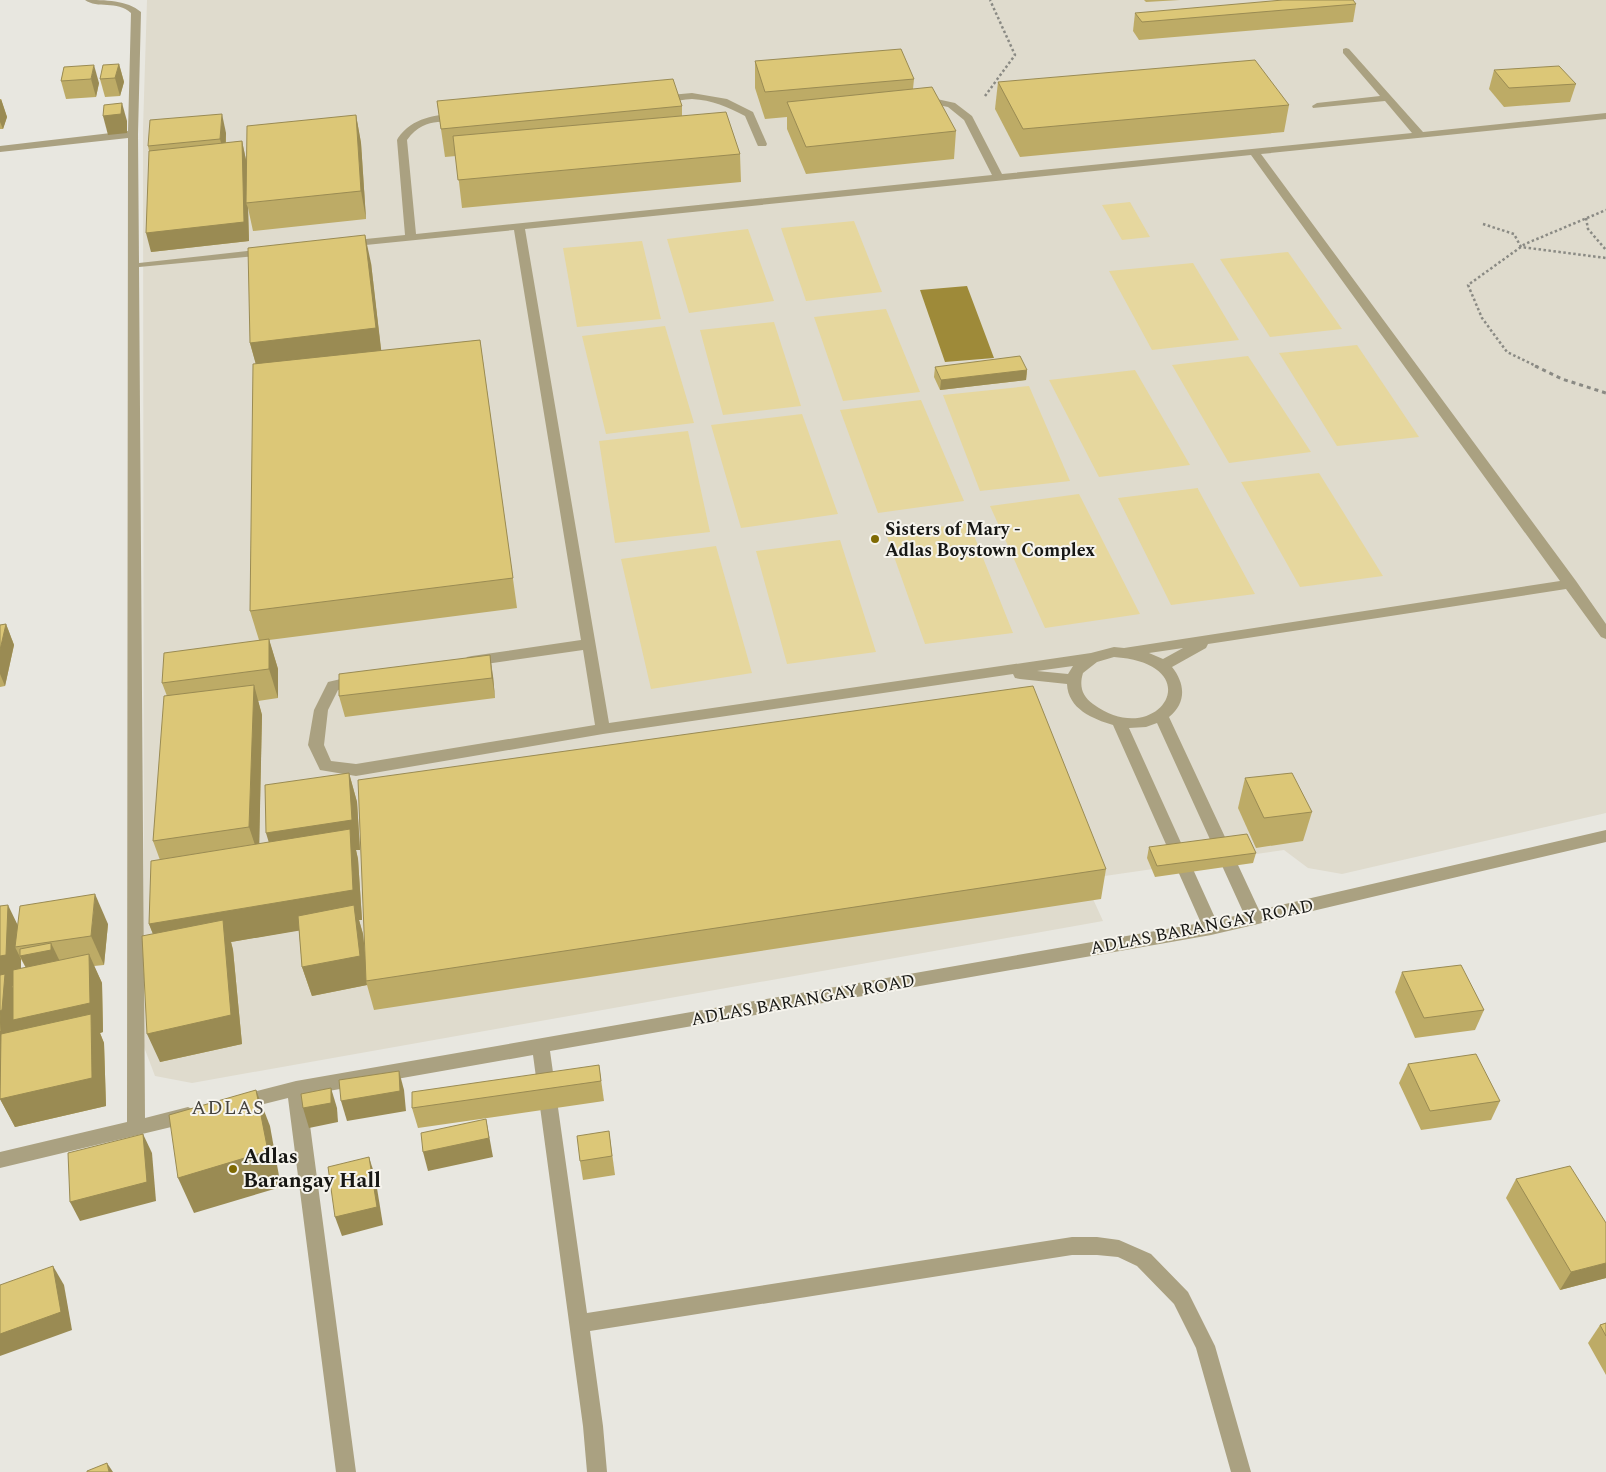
<svg xmlns="http://www.w3.org/2000/svg" width="1606" height="1472" font-family="Spectral,serif">
  <style>
    .built { fill: #dfdbcd }
    .green { fill: #e6d79e }
    .water { fill: #9e8a39 }
    .lines { fill: none; stroke-linecap: round; stroke-linejoin: round }
    .path-far1 { stroke: #8a8a84; stroke-width: 2.5; stroke-dasharray: 2.5 2.5; stroke-linecap: butt }
    .path { stroke: #8a8a84; stroke-width: 3; stroke-dasharray: 4 4; stroke-linecap: butt }
    .minor { fill: #aaa181; fill-rule: evenodd }
    .wall { fill: #bdab66; fill-rule: evenodd }
    .shaded-wall { fill: #9a8b53 }
    .building { fill: #dcc777; stroke: #9a8b53 }
    .poi-dot { fill: #7f6a03; stroke: #f6f4ed; stroke-width: 2 }
    .labels { text-anchor: middle; dominant-baseline: central; stroke-width: 4; stroke-linejoin: round; paint-order: stroke }
    .poi-label { font-size: 18px; font-weight: bold; fill: #171714; stroke: #f6f4ed; text-anchor: start }
    .street-label { font-size: 18px; fill: #171714; stroke: #f6f4ed }
    .quarter-label { font-size: 20px; letter-spacing: 1px; fill: #45433e; stroke: #f6f4ed }
    .near-poi-label { font-size: 21px; font-weight: bold; fill: #171714; stroke: #f6f4ed; text-anchor: start }
  </style>
  <rect width="100%" height="100%" fill="#e8e7e0"/>
  <polygon class="built" points="147,0 1606,0 1606,813 1342,874 1308,868 1284,850 1084,879 1103,921 192,1083 155,1076 144,1047 143,129"/>
  <g class="green">
    <polygon points="1130,202 1150,237 1122,240 1102,205"/>
    <polygon points="854,221 882,292 806,301 781,228"/>
    <polygon points="748,229 774,301 689,313 667,239"/>
    <polygon points="642,241 661,319 577,327 563,248"/>
    <polygon points="1288,252 1342,329 1270,337 1220,259"/>
    <polygon points="1193,263 1239,340 1152,350 1109,271"/>
    <polygon points="886,309 920,392 843,401 814,317"/>
    <polygon points="774,322 801,406 723,415 700,330"/>
    <polygon points="665,326 694,423 606,434 582,336"/>
    <polygon points="1357,345 1419,437 1337,446 1279,353"/>
    <polygon points="1248,356 1311,452 1229,463 1172,365"/>
    <polygon points="1135,370 1190,465 1099,477 1049,380"/>
    <polygon points="1029,386 1070,481 980,491 943,395"/>
    <polygon points="921,400 964,501 878,513 840,410"/>
    <polygon points="802,414 838,514 741,528 711,425"/>
    <polygon points="688,431 710,532 615,543 599,441"/>
    <polygon points="1319,473 1383,576 1300,587 1241,482"/>
    <polygon points="1198,488 1198,489 1255,594 1171,605 1118,498"/>
    <polygon points="1079,494 1140,614 1045,628 990,506"/>
    <polygon points="969,523 1013,633 925,644 886,534"/>
    <polygon points="840,540 876,652 787,664 756,551"/>
    <polygon points="716,546 752,673 651,689 621,559"/>
  </g>
  <polygon class="water" points="967,286 994,358 945,362 920,290"/>
  <g class="lines">
    <g class="path-far1">
      <polyline points="985,96 1015,55 990,0"/>
      <polyline points="1586,218 1588,229 1606,250"/>
      <polyline points="1483,224 1514,234 1521,247 1606,258"/>
      <polyline points="1538,367 1507,352 1482,318 1468,285 1525,244 1606,210"/>
    </g>
    <polyline class="path" points="1535,366 1562,379 1606,393"/>
    <g class="minor">
      <path d="M85,0C105,0 127,0 141,12L138,134L139,263L266,249L272,252L266,255L139,267L145,1118L188,1107L194,1110L197,1115L194,1120L188,1123L0,1168V1152L127,1122L128,138L0,152V146L128,131L131,13C117,0 97,9 85,0Z"/>
      <path d="M1346,48L1349,49L1423,132L1606,113V119L1261,154L1576,581L1606,624V639L1601,637L1566,589L1208,644L1206,648L1172,667C1185,683 1187,703 1169,717L1259,910L1606,830V842L1211,935L550,1051L587,1313L1072,1237H1097L1119,1240L1151,1254L1188,1292L1215,1346L1251,1472H1231L1196,1348L1174,1304L1137,1266L1118,1257L1097,1255H1072L590,1331L603,1426L607,1472H587L583,1426L533,1055L306,1095L356,1472H336L288,1098L240,1110L234,1107L231,1102L234,1097L296,1081L1201,923L1113,725C1093,719 1068,709 1067,684L1020,679L1015,678L1013,674L603,734L356,776L320,770L308,745L314,710L328,682L358,675L363,676L365,680L363,684L338,690L328,710L324,745L331,761L356,764L595,725L583,650L472,666L467,665L465,661L467,657L472,656L581,640L514,230L346,247L340,244L346,241L405,235L397,140L398,138C413,117 435,115 459,113L464,116C450,128 427,112 407,140L416,234L992,175L964,120L948,107L919,101L918,99L923,96L955,103L972,116L1002,174L1412,133L1385,101L1313,108L1312,106L1317,103L1380,96L1343,53V49ZM1251,155L1560,581L1124,648L1114,647L1091,653L609,723L525,229ZM1183,648L1163,659L1149,653ZM1114,657C1213,664 1158,752 1093,704C1082,696 1079,686 1083,673L1097,662ZM1073,666L1068,674L1037,671ZM1157,723L1244,914L1216,920L1129,728L1146,727Z"/>
      <path d="M692,93L727,99L753,112L767,144L766,146H758L757,144L745,116C728,107 712,100 692,99C681,99 662,106 654,99L659,96Z"/>
    </g>
  </g>
  <g class="wall">
    <polygon points="1144,0 1180,0 1146,2"/>
    <polygon points="1356,4 1353,22 1139,40 1133,31 1135,13"/>
    <polygon points="755,61 914,79 913,89 956,131 954,159 806,174 787,129 787,117 765,119 755,88"/>
    <polygon points="119,64 124,82 120,96 105,97 100,79"/>
    <polygon points="64,67 99,83 96,97 66,99 61,81"/>
    <polygon points="1494,70 1576,84 1570,102 1504,107 1489,89"/>
    <polygon points="998,82 1289,105 1284,132 1020,157 995,109"/>
    <polygon points="0,99 1,99 7,117 3,129 0,129"/>
    <polygon points="437,101 682,106 682,116 740,154 741,182 462,208 456,156 445,157"/>
    <polygon points="356,115 361,143 366,219 253,231 248,208 249,241 151,252 149,151 148,146 226,133 226,143 242,141 246,160 247,175"/>
    <polygon points="371,263 381,351 480,340 517,608 269,640 278,669 278,698 258,701 262,715 259,844 269,842 349,773 357,802 360,850 356,850 358,859 362,920 359,920 363,934 365,956 1106,869 1101,899 374,1010 367,985 312,996 302,967 299,930 231,942 233,950 242,1044 160,1062 153,934 149,924 160,860 153,841 167,696 162,683 259,640 250,611 256,364 250,343"/>
    <polygon points="935,367 1027,370 1026,380 940,390 934,377"/>
    <polygon points="6,624 14,645 5,686 0,687 0,625"/>
    <polygon points="493,676 495,698 345,717 339,696"/>
    <polygon points="1245,778 1312,812 1303,841 1256,848 1238,808"/>
    <polygon points="1149,847 1256,853 1253,863 1155,877 1147,858"/>
    <path d="M0,906L18,926L108,924L104,965L94,966L102,983L103,1032L100,1033L104,1043L106,1106L15,1127L0,1099ZM21,959L26,968L21,969Z"/>
    <polygon points="1402,972 1484,1010 1475,1030 1415,1038 1395,992"/>
    <polygon points="1408,1064 1500,1101 1491,1120 1421,1130 1399,1083"/>
    <polygon points="599,1065 604,1101 418,1128 412,1108"/>
    <polygon points="609,1131 615,1175 583,1180 580,1161"/>
    <polygon points="1516,1179 1606,1223 1606,1278 1560,1290 1506,1198"/>
    <polygon points="1606,1323 1606,1375 1588,1343 1600,1325"/>
  </g>
  <g class="shaded-wall">
    <polygon points="119,64 124,82 120,96 115,78"/>
    <polygon points="94,65 99,83 96,97 91,79"/>
    <polygon points="1,99 7,117 3,129 0,122 0,101"/>
    <polygon points="122,103 127,121 127,133 108,135 103,116"/>
    <polygon points="222,114 226,133 225,158 220,139"/>
    <polygon points="356,115 361,143 366,219 361,191"/>
    <polygon points="242,141 246,160 248,203 246,203 248,208 249,241 151,252 146,233"/>
    <polygon points="365,235 371,263 382,357 258,372 250,343"/>
    <polygon points="1027,370 1026,380 940,390 941,380"/>
    <polygon points="6,624 14,645 5,686 0,674 0,650"/>
    <polygon points="269,639 278,669 278,698 269,669"/>
    <polygon points="490,655 493,676 495,698 492,678"/>
    <polygon points="254,685 262,715 259,857 249,827"/>
    <polygon points="349,773 357,802 360,850 356,850 358,859 362,920 359,920 363,934 368,981 366,981 367,985 312,996 302,967 356,921 231,942 233,950 242,1044 160,1062 147,1034 161,954 149,924 275,863 266,833"/>
    <polygon points="95,894 108,924 104,965 91,936"/>
    <polygon points="8,905 22,934 15,947 21,959 21,984 12,986 20,1003 89,954 102,983 103,1032 100,1033 104,1043 106,1106 15,1127 0,1099 0,956"/>
    <polygon points="51,943 65,972 35,985 20,956"/>
    <polygon points="399,1071 404,1090 406,1111 347,1121 341,1101"/>
    <polygon points="331,1088 337,1108 338,1122 309,1128 303,1108"/>
    <polygon points="256,1090 270,1126 281,1187 194,1213 178,1178"/>
    <polygon points="486,1119 493,1157 428,1171 423,1152"/>
    <polygon points="143,1134 152,1153 156,1201 80,1221 70,1202"/>
    <polygon points="369,1157 375,1176 383,1225 342,1236 335,1217"/>
    <polygon points="1606,1263 1606,1278 1560,1290 1571,1272"/>
    <polygon points="53,1266 64,1285 72,1330 0,1356 0,1334"/>
    <polygon points="107,1463 113,1472 109,1472"/>
  </g>
  <g class="building">
    <polygon points="1283,0 1353,0 1356,4 1142,22 1135,13"/>
    <polygon points="901,49 914,79 765,92 755,61"/>
    <polygon points="1255,60 1289,105 1023,129 998,82"/>
    <polygon points="119,64 115,78 100,79 103,65"/>
    <polygon points="94,65 91,79 61,81 64,67"/>
    <polygon points="1559,66 1576,84 1509,88 1494,70"/>
    <polygon points="673,79 682,106 441,129 437,101"/>
    <polygon points="932,87 956,131 806,147 787,102"/>
    <polygon points="122,103 121,114 103,116 104,105"/>
    <polygon points="726,112 740,154 458,180 453,136"/>
    <polygon points="222,114 220,139 148,146 150,120"/>
    <polygon points="356,115 361,191 246,203 247,126"/>
    <polygon points="242,141 244,222 146,233 149,151"/>
    <polygon points="365,235 376,328 250,343 248,248"/>
    <polygon points="480,340 513,578 250,611 253,364"/>
    <polygon points="1020,356 1027,370 941,380 935,367"/>
    <polygon points="6,624 0,650 0,625"/>
    <polygon points="269,639 269,669 162,683 164,653"/>
    <polygon points="490,655 492,678 339,696 339,674"/>
    <polygon points="254,685 249,827 153,841 164,696"/>
    <polygon points="1033,686 1106,869 366,981 358,780"/>
    <polygon points="349,773 352,820 266,833 265,785"/>
    <polygon points="1292,773 1312,812 1264,818 1245,778"/>
    <polygon points="350,829 353,890 149,924 151,861"/>
    <polygon points="1247,834 1256,853 1157,866 1149,847"/>
    <polygon points="95,894 91,936 15,947 20,906"/>
    <polygon points="8,905 6,955 0,956 0,906"/>
    <polygon points="354,905 360,956 302,967 298,916"/>
    <polygon points="223,920 231,1015 147,1034 142,936"/>
    <polygon points="51,943 51,950 20,956 20,949"/>
    <polygon points="89,954 90,1003 13,1020 13,970"/>
    <polygon points="1461,965 1484,1010 1424,1018 1402,972"/>
    <polygon points="5,974 2,1010 0,1011 0,975"/>
    <polygon points="0,1013 1,1031 0,1032"/>
    <polygon points="91,1014 92,1078 0,1099 1,1034"/>
    <polygon points="1476,1054 1500,1101 1430,1111 1408,1064"/>
    <polygon points="599,1065 601,1081 412,1108 412,1092"/>
    <polygon points="399,1071 400,1091 341,1101 339,1080"/>
    <polygon points="331,1088 331,1103 303,1108 301,1094"/>
    <polygon points="256,1090 268,1151 178,1178 169,1115"/>
    <polygon points="486,1119 489,1138 423,1152 421,1133"/>
    <polygon points="609,1131 612,1156 580,1161 577,1136"/>
    <polygon points="143,1134 147,1182 70,1202 68,1153"/>
    <polygon points="369,1157 377,1207 335,1217 328,1167"/>
    <polygon points="1570,1166 1606,1223 1606,1263 1571,1272 1516,1179"/>
    <polygon points="53,1266 61,1312 0,1334 0,1285"/>
    <polygon points="1606,1323 1606,1336 1600,1325"/>
    <polygon points="107,1463 109,1472 87,1472 87,1471"/>
  </g>
  <g class="poi-dot">
    <circle cx="875" cy="539" r="5"/>
    <circle cx="233" cy="1169" r="5"/>
  </g>
  <g class="labels">
    <g class="poi-label">
      <text x="885" y="529">Sisters of Mary -<tspan x="885" dy="21">Adlas Boystown Complex</tspan></text>
    </g>
    <g class="street-label">
      <text transform="translate(1202 927) rotate(-11)">ADLAS BARANGAY ROAD</text>
      <text transform="translate(803 1000) rotate(-10)">ADLAS BARANGAY ROAD</text>
    </g>
    <g class="quarter-label">
      <text x="228" y="1108">ADLAS</text>
    </g>
    <g class="near-poi-label">
      <text x="243" y="1157">Adlas<tspan x="243" dy="24">Barangay Hall</tspan></text>
    </g>
  </g>
</svg>
